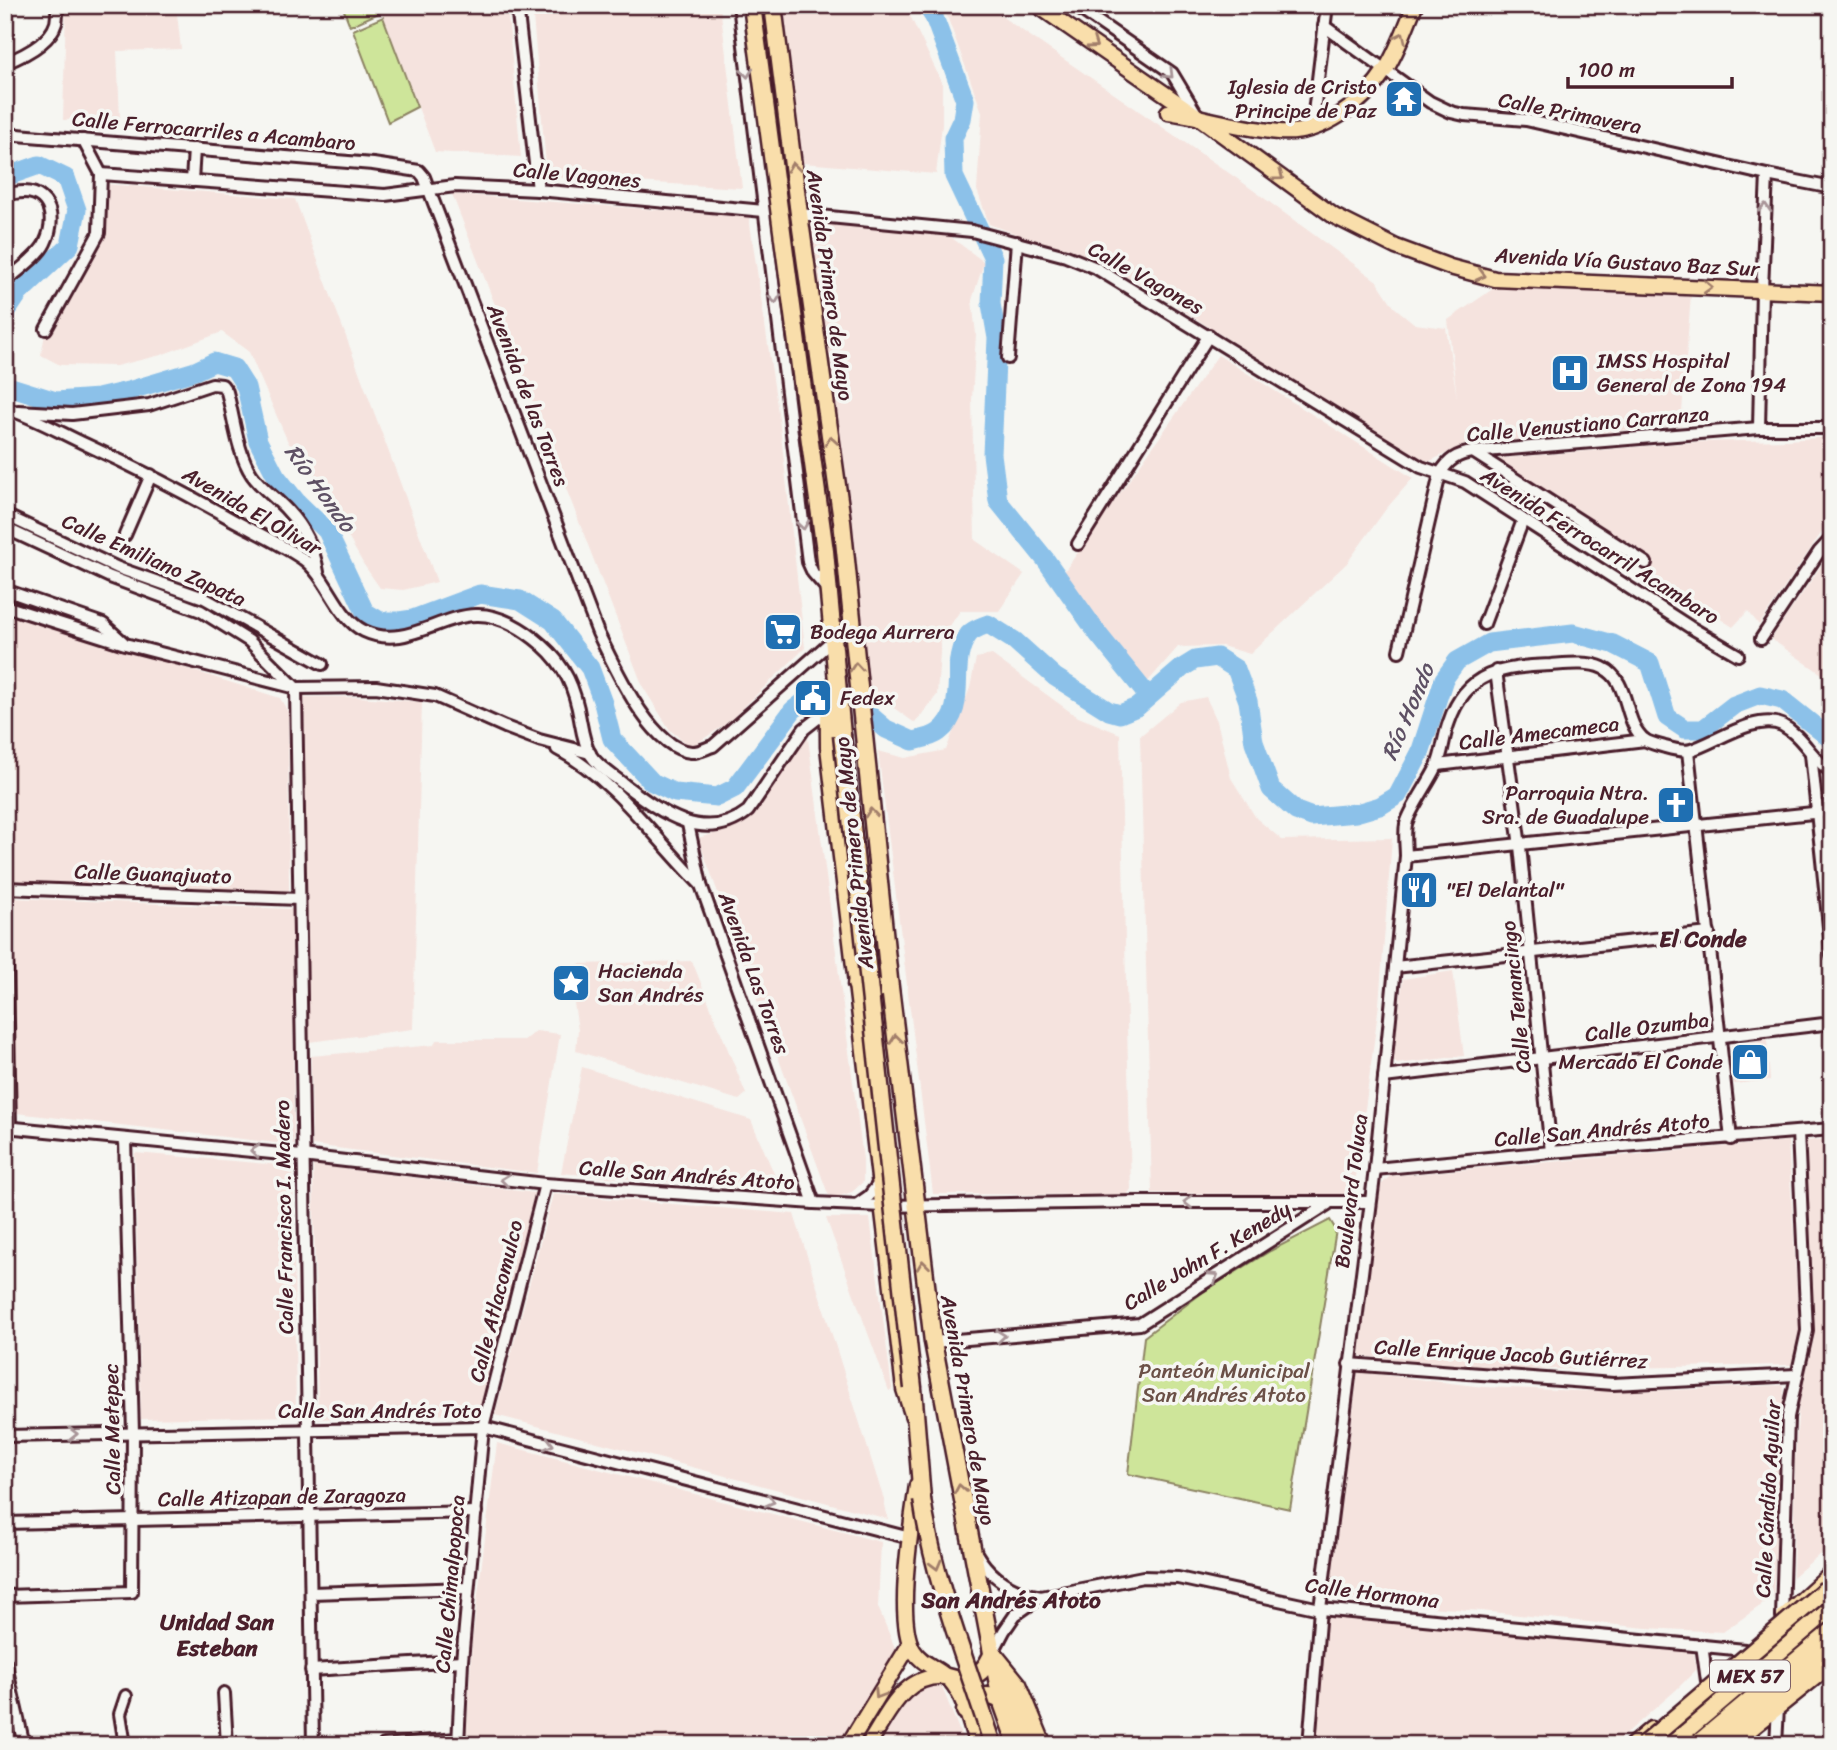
<svg xmlns="http://www.w3.org/2000/svg" width="1837" height="1750" font-family="Sriracha,sans-serif">
  <style>
    .built { fill: #f5e3de }
    .green { fill: #cee59a; stroke: #8c8262; stroke-width: 2 }
    .lines { fill: none; stroke-linecap: round; stroke-linejoin: round }
    .river { stroke: #8cc1e9; stroke-width: 19 }
    .minor-casing { stroke: #4a1f2b; stroke-width: 16 }
    .major-casing { stroke: #4a1f2b; stroke-width: 19 }
    .highway-casing { stroke: #4a1f2b; stroke-width: 21 }
    .minor { stroke: #f6f6f2; stroke-width: 10 }
    .major { stroke: #f9deab; stroke-width: 14 }
    .highway { stroke: #f9deab; stroke-width: 16 }
    .highway-bridge-casing { stroke: #4a1f2b; stroke-width: 21; stroke-linecap: butt }
    .highway-bridge { stroke: #f9deab; stroke-width: 16 }
    .oneway { stroke: #a27e6b }
    .oneway2 { stroke: #a99598 }
    .labels { text-anchor: middle; dominant-baseline: central; stroke-width: 7; stroke-linejoin: round; paint-order: stroke }
    .shield { fill: #f6f6f2; stroke: #7e6067; stroke-width: 2 }
    .shield-label { font-size: 19px; font-weight: bold; fill: #4a1f2b }
    .poi-label { font-size: 21px; fill: #4a1f2b; stroke: #f6f6f2; text-anchor: start }
    .street-label { font-size: 21px; fill: #4a1f2b; stroke: #f6f6f2 }
    .park-label { font-size: 21px; fill: #6b5047; stroke: #f6f6f2 }
    .water-label { font-size: 23px; font-style: italic; fill: #5e5064; stroke: #f6f6f2 }
    .neighbourhood-label { font-size: 23px; font-weight: bold; fill: #4a1f2b; stroke: #f6f6f2 }
  </style>
  <rect width="100%" height="100%" fill="#f6f6f2"/>
  <filter id="ink" filterUnits="userSpaceOnUse"><feTurbulence type="fractalNoise" baseFrequency=".0143" numOctaves="2"/><feDisplacementMap in="SourceGraphic" scale="14" xChannelSelector="R" yChannelSelector="G"/><feConvolveMatrix kernelMatrix="1 2 1 2 8 2 1 2 1" color-interpolation-filters="sRGB"/></filter>
  <g filter="url(#ink)">
    <g class="built">
      <polygon points="66,5 176,5 181,49 117,51 120,118 63,120"/>
      <polygon points="379,5 507,5 521,157 435,152"/>
      <polygon points="532,5 720,5 742,188 547,177"/>
      <polygon points="782,5 905,5 942,83 942,125 936,174 803,163"/>
      <polygon points="943,5 985,5 1242,182 1377,281 1394,307 1415,324 1446,328 1457,398 1448,320 1497,286 1691,294 1681,425 1464,445 1428,462 1415,458 1143,285 1101,265 989,224 977,190 982,112"/>
      <polygon points="105,184 295,199 437,582 403,590 380,588 364,565 317,482 288,442 249,352 222,332 161,355 116,366 60,365 41,355 46,329 74,291 102,238"/>
      <polygon points="452,194 749,217 780,426 805,648 726,724 691,747 670,730 643,687"/>
      <polygon points="807,221 940,229 984,262 972,300 976,334 972,399 975,540 1024,574 999,611 960,611 941,639 937,695 915,723 884,701 868,703"/>
      <polygon points="1218,355 1413,478 1386,509 1347,563 1250,654 1222,646 1178,647 1144,686 1064,572"/>
      <polygon points="1832,437 1832,528 1824,529 1759,625 1748,611 1733,627 1480,467 1492,459 1697,442 1787,440"/>
      <polygon points="1832,550 1832,681 1771,639"/>
      <polygon points="8,612 280,698 288,712 289,892 15,882"/>
      <polygon points="992,655 1076,716 1120,734 1131,1189 1127,1195 933,1194 878,751 905,758 946,750 970,688 976,658"/>
      <polygon points="304,697 360,697 422,702 413,1029 309,1042"/>
      <polygon points="1206,697 1217,721 1231,778 1256,818 1282,840 1392,838 1379,1004 1354,1192 1348,1195 1152,1193 1140,736 1181,702"/>
      <polygon points="807,730 863,1159 863,1182 852,1192 834,1198 828,1194 698,838 735,828 755,809"/>
      <polygon points="12,898 292,909 294,1145 16,1113"/>
      <polygon points="692,961 746,1094 739,1100 576,1051 578,1030 571,983 579,977 578,964"/>
      <polygon points="1453,971 1464,1056 1397,1064 1393,1060 1403,979"/>
      <polygon points="536,1031 560,1034 537,1173 312,1145 311,1056 434,1045 436,1040 524,1040"/>
      <polygon points="1767,1039 1770,1080 1734,1084 1731,1045"/>
      <polygon points="582,1067 751,1120 782,1192 561,1173"/>
      <polygon points="1832,1138 1832,1544 1793,1577 1795,1461 1799,1401 1814,1338 1806,1141"/>
      <polygon points="1788,1141 1800,1340 1791,1365 1505,1370 1360,1356 1380,1186 1390,1176"/>
      <polygon points="135,1153 293,1166 296,1416 141,1419"/>
      <polygon points="313,1165 535,1193 479,1413 318,1419"/>
      <polygon points="553,1194 794,1214 884,1500 888,1519 495,1415"/>
      <polygon points="826,1218 870,1218 892,1389 889,1391"/>
      <polygon points="1358,1372 1484,1387 1580,1391 1675,1390 1784,1385 1778,1523 1773,1597 1723,1632 1646,1628 1481,1611 1329,1599"/>
      <polygon points="497,1443 881,1542 878,1607 898,1655 840,1745 466,1745 472,1642"/>
      <polygon points="1325,1617 1693,1651 1697,1669 1676,1690 1613,1745 1316,1745"/>
      <polygon points="929,1682 940,1682 965,1745 878,1745 913,1693"/>
    </g>
    <g class="green">
      <polygon points="342,5 378,5 381,12 350,26"/>
      <polygon points="383,17 417,107 388,122 353,30"/>
      <polygon points="1330,1220 1336,1230 1290,1509 1128,1474 1144,1337 1203,1292 1270,1251"/>
    </g>
    <g class="lines">
      <g class="river">
        <polyline points="926,5 934,17 965,100 962,119 953,138 954,176 993,258 991,304 997,338 992,454 998,501 1045,559 1098,634 1148,696"/>
        <polyline points="5,177 39,165 66,178 77,210 70,245 19,293 5,314"/>
        <polyline points="5,385 56,401 98,398 128,391 195,371 214,362 234,368 246,387 258,441 276,476 296,501 327,531 365,612 380,621 399,621 413,619 480,594 520,600 553,621 590,668 603,703 612,739 652,782 675,793 717,797 735,788 793,710 809,698"/>
        <path d="M865,711L886,729L913,741C922,739 933,737 939,732C971,708 946,662 969,634C973,629 983,626 988,624L1015,641L1055,677L1109,711L1120,714L1137,707L1182,668L1195,660L1217,657L1236,669L1248,701L1254,742L1271,789L1296,811L1312,817L1356,813L1380,806L1398,795L1420,753L1444,679L1457,661L1489,643L1573,633L1613,644L1650,663L1667,717L1685,729H1703L1734,705L1760,695L1782,700L1832,740"/>
      </g>
      <g class="minor-casing">
        <g id="minor">
          <polyline points="517,5 538,190"/>
          <polyline points="739,5 808,562 813,573 828,590"/>
          <polyline points="1074,5 1172,73 1196,113"/>
          <polyline points="1324,26 1430,102 1451,112 1464,115 1526,120 1767,175 1832,188"/>
          <path d="M5,63C23,56 50,43 56,23C57,18 57,11 58,5"/>
          <polyline points="1312,129 1327,5"/>
          <path d="M5,134L373,164L419,171L424,177L598,633C615,667 650,748 691,752C698,753 706,748 713,746L834,639"/>
          <polyline points="101,174 385,195 455,186 538,190 764,211"/>
          <polyline points="192,181 194,149"/>
          <path d="M5,196C42,181 61,210 45,243C39,256 16,272 5,282"/>
          <polyline points="799,214 972,231 1066,256 1096,268 1421,467 1465,482 1690,627 1738,655"/>
          <polyline points="46,329 99,233 101,174 83,140"/>
          <polyline points="1008,358 1017,242"/>
          <path d="M5,408C33,417 61,433 87,445C137,468 185,493 233,520C257,533 281,544 303,559C328,577 337,618 364,631C404,650 438,616 476,615C500,614 525,630 542,645C565,665 575,689 580,719C582,730 584,744 590,754C598,767 614,776 626,786C662,813 705,845 748,811L804,729L827,711"/>
          <path d="M18,411L72,414L149,405L212,384L222,385L227,392C234,418 237,453 252,475C262,489 276,498 287,510C304,528 314,548 318,572"/>
          <polyline points="1759,428 1762,289 1767,175"/>
          <polyline points="1473,452 1646,563"/>
          <polyline points="5,515 118,568 204,598 322,664"/>
          <polyline points="5,528 110,577 201,611 249,641 296,688"/>
          <polyline points="125,535 151,475"/>
          <polyline points="1078,544 1209,335"/>
          <polyline points="5,590 103,624 123,642"/>
          <polyline points="5,606 125,644 296,688 376,687 435,696 505,727 539,740 590,753"/>
          <polyline points="1484,624 1523,520"/>
          <polyline points="1761,639 1819,552 1832,538"/>
          <path d="M1399,651L1440,474C1448,460 1457,454 1473,452L1759,428H1832"/>
          <polyline points="1496,671 1520,846 1551,1152"/>
          <polyline points="296,688 313,1745"/>
          <path d="M557,749C615,779 656,840 701,885L814,1203"/>
          <polyline points="1688,751 1731,1139"/>
          <polyline points="1811,754 1832,956"/>
          <polyline points="1438,765 1645,740"/>
          <polyline points="688,824 701,885"/>
          <polyline points="1406,856 1832,811"/>
          <polyline points="5,865 10,1127"/>
          <polyline points="5,888 299,899"/>
          <polyline points="1395,967 1709,933"/>
          <polyline points="1384,1077 1832,1023"/>
          <polyline points="5,1127 302,1156 545,1184 814,1203 883,1206 1139,1202 1370,1202"/>
          <polyline points="1375,1169 1551,1152 1832,1129"/>
          <polyline points="856,1205 869,1196 880,1182"/>
          <polyline points="933,1342 1140,1324 1328,1204"/>
          <polyline points="1349,1364 1613,1384 1796,1375"/>
          <polyline points="5,1436 483,1427 910,1538"/>
          <polyline points="5,1523 476,1512"/>
          <path d="M976,1553C990,1577 1013,1592 1041,1597"/>
          <polyline points="311,1593 468,1588"/>
          <polyline points="5,1596 132,1592 133,1433 125,1139"/>
          <polyline points="1782,1617 1788,1417 1807,1331 1798,1132"/>
          <polyline points="1702,1645 1707,1681"/>
          <polyline points="993,1652 1004,1631 1015,1615 1041,1597 1143,1577 1178,1578 1320,1609 1745,1650"/>
          <polyline points="5,1661 24,1745"/>
          <polyline points="311,1670 462,1661"/>
          <polyline points="224,1693 227,1745"/>
          <polyline points="125,1745 120,1714 126,1696"/>
          <polyline points="384,1745 457,1739"/>
          <polyline points="458,1745 462,1661 483,1427 545,1184"/>
          <path d="M1309,1745L1320,1609L1375,1169L1406,856C1406,847 1404,834 1406,824C1410,809 1429,783 1436,768C1443,754 1443,737 1449,722C1466,671 1503,667 1551,665C1566,664 1589,661 1603,668C1631,681 1622,722 1645,740C1649,743 1659,745 1665,747C1672,749 1684,752 1691,750C1715,743 1756,713 1782,725C1803,736 1812,760 1832,772"/>
          <polyline points="1776,1745 1778,1707"/>
        </g>
      </g>
      <g class="major-casing">
        <g id="major">
          <polyline points="1037,5 1197,116 1334,216 1396,247 1450,267 1495,279 1832,293"/>
          <path d="M1168,112C1205,117 1242,129 1279,132C1321,136 1364,103 1386,69C1398,50 1406,26 1415,5"/>
          <path d="M837,683C826,706 828,722 828,747L904,1389L913,1417"/>
          <path d="M917,1485C912,1522 895,1619 913,1650C922,1665 939,1668 950,1680C965,1697 970,1724 977,1745"/>
          <polyline points="1784,1616 1832,1572"/>
          <polyline points="993,1652 1019,1684 1044,1745"/>
          <polyline points="848,1745 910,1644"/>
          <path d="M868,1745C888,1715 903,1673 946,1677"/>
          <polyline points="1632,1745 1651,1729"/>
          <polyline points="1731,1745 1832,1664"/>
        </g>
      </g>
      <g class="highway-casing">
        <g id="highway">
          <polyline points="773,5 799,214 842,521 889,979 933,1342 1001,1700 1017,1745"/>
          <polyline points="810,442 825,551 842,735"/>
          <polyline points="856,984 867,992 881,988"/>
          <polyline points="913,1388 922,1499"/>
          <path d="M947,1677C970,1685 985,1673 993,1652"/>
          <polyline points="1005,1680 1028,1745"/>
          <path d="M965,1711C973,1696 986,1692 1001,1700"/>
          <polyline points="1669,1745 1832,1607"/>
          <polyline points="1696,1745 1832,1631"/>
          <polyline points="1717,1745 1832,1647"/>
        </g>
      </g>
      <use href="#minor" class="minor"/>
      <use href="#major" class="major"/>
      <use href="#highway" class="highway"/>
      <g class="highway-bridge-casing">
        <g id="highway-bridge">
          <polyline points="752,5 810,442"/>
          <polyline points="842,735 913,1388"/>
          <path d="M922,1499C934,1583 967,1663 993,1745"/>
          <polyline points="1643,1745 1826,1589"/>
        </g>
      </g>
      <use href="#highway-bridge" class="highway-bridge"/>
    </g>
    <defs><path id="oneway-chevron" d="M-2-3.5L2.5 0L-2 3.5" fill="none" stroke-width="1.6" stroke-linecap="round" stroke-linejoin="round" transform="scale(1.75)"/></defs>
    <g class="oneway">
      <use href="#oneway-chevron" transform="translate(1401 37) rotate(-65)"/>
      <use href="#oneway-chevron" transform="translate(1093 44) rotate(35)"/>
      <use href="#oneway-chevron" transform="translate(793 167) rotate(-97)"/>
      <use href="#oneway-chevron" transform="translate(1279 176) rotate(36)"/>
      <use href="#oneway-chevron" transform="translate(1481 275) rotate(15)"/>
      <use href="#oneway-chevron" transform="translate(1708 287) rotate(2)"/>
      <use href="#oneway-chevron" transform="translate(831 441) rotate(-98)"/>
      <use href="#oneway-chevron" transform="translate(856 667) rotate(-95)"/>
      <use href="#oneway-chevron" transform="translate(871 813) rotate(-96)"/>
      <use href="#oneway-chevron" transform="translate(896 1039) rotate(-97)"/>
      <use href="#oneway-chevron" transform="translate(923 1265) rotate(-97)"/>
      <use href="#oneway-chevron" transform="translate(960 1489) rotate(-100)"/>
      <use href="#oneway-chevron" transform="translate(936 1565) rotate(75)"/>
      <use href="#oneway-chevron" transform="translate(879 1694) rotate(122)"/>
    </g>
    <g class="oneway2">
      <use href="#oneway-chevron" transform="translate(747 73) rotate(83)"/>
      <use href="#oneway-chevron" transform="translate(1169 74) rotate(45)"/>
      <use href="#oneway-chevron" transform="translate(1765 208) rotate(-87)"/>
      <use href="#oneway-chevron" transform="translate(775 299) rotate(83)"/>
      <use href="#oneway-chevron" transform="translate(803 525) rotate(82)"/>
      <use href="#oneway-chevron" transform="translate(255 1151) rotate(-175)"/>
      <use href="#oneway-chevron" transform="translate(505 1180) rotate(-173)"/>
      <use href="#oneway-chevron" transform="translate(1188 1202) rotate(-180)"/>
      <use href="#oneway-chevron" transform="translate(1214 1277) rotate(-33)"/>
      <use href="#oneway-chevron" transform="translate(1001 1336) rotate(-5)"/>
      <use href="#oneway-chevron" transform="translate(73 1434) rotate(-1)"/>
      <use href="#oneway-chevron" transform="translate(549 1444) rotate(15)"/>
      <use href="#oneway-chevron" transform="translate(770 1501) rotate(15)"/>
    </g>
  </g>
  <defs>
    <g id="temple-square" transform="scale(2.0125)"><rect x="-9" y="-9" width="18" height="18" rx="4" fill="#1f6fb2" stroke="#f6f6f2"/><path d="M0-6L5-2H3V0L6.5 2.5H4V6H1.5V3h-3V6H-4V2.5H-6.5L-3 0V-2H-5Z" fill="#fff"/></g>
    <g id="hospital-square" transform="scale(2.0125)"><rect x="-9" y="-9" width="18" height="18" rx="4" fill="#1f6fb2" stroke="#f6f6f2"/><path d="M-5-5h3v3.5h4V-5h3V5h-3V1.5h-4V5h-3Z" fill="#fff"/></g>
    <g id="supermarket-square" transform="scale(2.0125)"><rect x="-9" y="-9" width="18" height="18" rx="4" fill="#1f6fb2" stroke="#f6f6f2"/><path d="M-6-5.5h2.5l.6 2H6L4.5 2H-2.5L-4.4-4H-6ZM-1.5 3.2a1.3 1.3 0 1 0 .1 0ZM3 3.2a1.3 1.3 0 1 0 .1 0Z" fill="#fff"/></g>
    <g id="civic-square" transform="scale(2.0125)"><rect x="-9" y="-9" width="18" height="18" rx="4" fill="#1f6fb2" stroke="#f6f6f2"/><path d="M-.6-6.5H3V-4.5H.6V-3L4-1V1h2V6H-6V1h2V-1L-.6-3ZM-1.2 2.5V6h2.4V2.5Z" fill="#fff"/></g>
    <g id="church-square" transform="scale(2.0125)"><rect x="-9" y="-9" width="18" height="18" rx="4" fill="#1f6fb2" stroke="#f6f6f2"/><path d="M-1.2-6h2.4v3.5h3.3v2.4h-3.3V6h-2.4V-.1h-3.3v-2.4h3.3Z" fill="#fff"/></g>
    <g id="restaurant-square" transform="scale(2.0125)"><rect x="-9" y="-9" width="18" height="18" rx="4" fill="#1f6fb2" stroke="#f6f6f2"/><path d="M-5-6h1v4h1v-4h1v4h1v-4h1v5L-1.5 .5V6h-2V.5L-5-1ZM5-6V6H3V1.5H1.5Q1.5-4 5-6Z" fill="#fff"/></g>
    <g id="sight-square" transform="scale(2.0125)"><rect x="-9" y="-9" width="18" height="18" rx="4" fill="#1f6fb2" stroke="#f6f6f2"/><path d="M0-6L1.8-2.2L6-1.7L2.9 1.2L3.7 5.4L0 3.3L-3.7 5.4L-2.9 1.2L-6-1.7L-1.8-2.2Z" fill="#fff"/></g>
    <g id="shop-square" transform="scale(2.0125)"><rect x="-9" y="-9" width="18" height="18" rx="4" fill="#1f6fb2" stroke="#f6f6f2"/><path d="M-5-2.5h2.3a2.7 3.5 0 0 1 5.4 0H5L5.5 6h-11ZM-1.5-2.5h3a1.5 2.3 0 0 0-3 0Z" fill="#fff"/></g>
  </defs>
  <g fill-rule="evenodd">
    <use href="#temple-square" x="1404" y="99"/>
    <use href="#hospital-square" x="1570" y="373"/>
    <use href="#supermarket-square" x="783" y="632"/>
    <use href="#civic-square" x="813" y="698"/>
    <use href="#church-square" x="1676" y="805"/>
    <use href="#restaurant-square" x="1419" y="890"/>
    <use href="#sight-square" x="571" y="983"/>
    <use href="#shop-square" x="1750" y="1062"/>
  </g>
  <g class="labels">
    <rect class="shield" x="1710" y="1660.5" width="80" height="31" rx="5"/>
    <g class="shield-label">
      <text x="1750" y="1676">MEX 57</text>
    </g>
    <g class="poi-label">
      <text x="1377" y="87" text-anchor="end">Iglesia de Cristo<tspan x="1377" dy="24">Principe de Paz</tspan></text>
      <text x="1597" y="361">IMSS Hospital<tspan x="1597" dy="24">General de Zona 194</tspan></text>
      <text x="810" y="632">Bodega Aurrera</text>
      <text x="840" y="698">Fedex</text>
      <text x="1649" y="793" text-anchor="end">Parroquia Ntra.<tspan x="1649" dy="24">Sra. de Guadalupe</tspan></text>
      <text x="1446" y="890">"El Delantal"</text>
      <text x="598" y="971">Hacienda<tspan x="598" dy="24">San Andrés</tspan></text>
      <text x="1723" y="1062" text-anchor="end">Mercado El Conde</text>
    </g>
    <g class="street-label">
      <text transform="translate(1570 113) rotate(11)">Calle Primavera</text>
      <text transform="translate(214 131) rotate(5)">Calle Ferrocarriles a Acambaro</text>
      <text transform="translate(577 175) rotate(5)">Calle Vagones</text>
      <text transform="translate(1627 262) rotate(3)">Avenida Vía Gustavo Baz Sur</text>
      <text transform="translate(1146 278) rotate(29)">Calle Vagones</text>
      <text transform="translate(830 285) rotate(82)">Avenida Primero de Mayo</text>
      <text transform="translate(528 395) rotate(69)">Avenida de las Torres</text>
      <text transform="translate(1588 424) rotate(-5)">Calle Venustiano Carranza</text>
      <text transform="translate(252 511) rotate(30)">Avenida El Olivar</text>
      <text transform="translate(1600 546) rotate(32)">Avenida Ferrocarril Acambaro</text>
      <text transform="translate(154 560) rotate(24)">Calle Emiliano Zapata</text>
      <text transform="translate(1539 733) rotate(-7)">Calle Amecameca</text>
      <text transform="translate(854 853) rotate(-96)">Avenida Primero de Mayo</text>
      <text transform="translate(153 874) rotate(2)">Calle Guanajuato</text>
      <text transform="translate(754 973) rotate(70)">Avenida Las Torres</text>
      <text transform="translate(1516 997) rotate(-96)">Calle Tenancingo</text>
      <text transform="translate(1647 1027) rotate(-7)">Calle Ozumba</text>
      <text transform="translate(1602 1130) rotate(-5)">Calle San Andrés Atoto</text>
      <text transform="translate(687 1175) rotate(4)">Calle San Andrés Atoto</text>
      <text transform="translate(1351 1191) rotate(-83)">Boulevard Toluca</text>
      <text transform="translate(284 1217) rotate(-91)">Calle Francisco I. Madero</text>
      <text transform="translate(1207 1256) rotate(-31)">Calle John F. Kenedy</text>
      <text transform="translate(496 1301) rotate(-76)">Calle Atlacomulco</text>
      <text transform="translate(1511 1354) rotate(3)">Calle Enrique Jacob Gutiérrez</text>
      <text transform="translate(968 1410) rotate(80)">Avenida Primero de Mayo</text>
      <text x="380" y="1411">Calle San Andrés Toto</text>
      <text transform="translate(112 1429) rotate(-91)">Calle Metepec</text>
      <text transform="translate(282 1497) rotate(-1)">Calle Atizapan de Zaragoza</text>
      <text transform="translate(1768 1499) rotate(-87)">Calle Cándido Aguilar</text>
      <text transform="translate(450 1584) rotate(-85)">Calle Chimalpopoca</text>
      <text transform="translate(1372 1593) rotate(7)">Calle Hormona</text>
    </g>
    <g class="park-label">
      <text x="1224" y="1371">Panteón Municipal<tspan x="1224" dy="24">San Andrés Atoto</tspan></text>
    </g>
    <g class="water-label">
      <text transform="translate(320 488) rotate(54)">Río Hondo</text>
      <text transform="translate(1408 712) rotate(-67)">Río Hondo</text>
    </g>
    <g class="neighbourhood-label">
      <text x="1703" y="939">El Conde</text>
      <text x="1011" y="1600">San Andrés Atoto</text>
      <text x="217" y="1622">Unidad San<tspan x="217" dy="26">Esteban</tspan></text>
    </g>
  </g>
  <rect width="1837" height="1750" fill="none" stroke="#f6f6f2" stroke-width="28"/>
  <rect x="14" y="14" width="1809" height="1722" fill="none" stroke="#4a1f2b" stroke-width="2.5" filter="url(#ink)"/>
  <path d="M1568 77v10h164v-10" fill="none" stroke="#4a1f2b" stroke-width="3.5"/>
  <text x="1578" y="77" font-size="21" fill="#4a1f2b" stroke="#f6f6f2" stroke-width="5" paint-order="stroke">100 m</text>
</svg>
